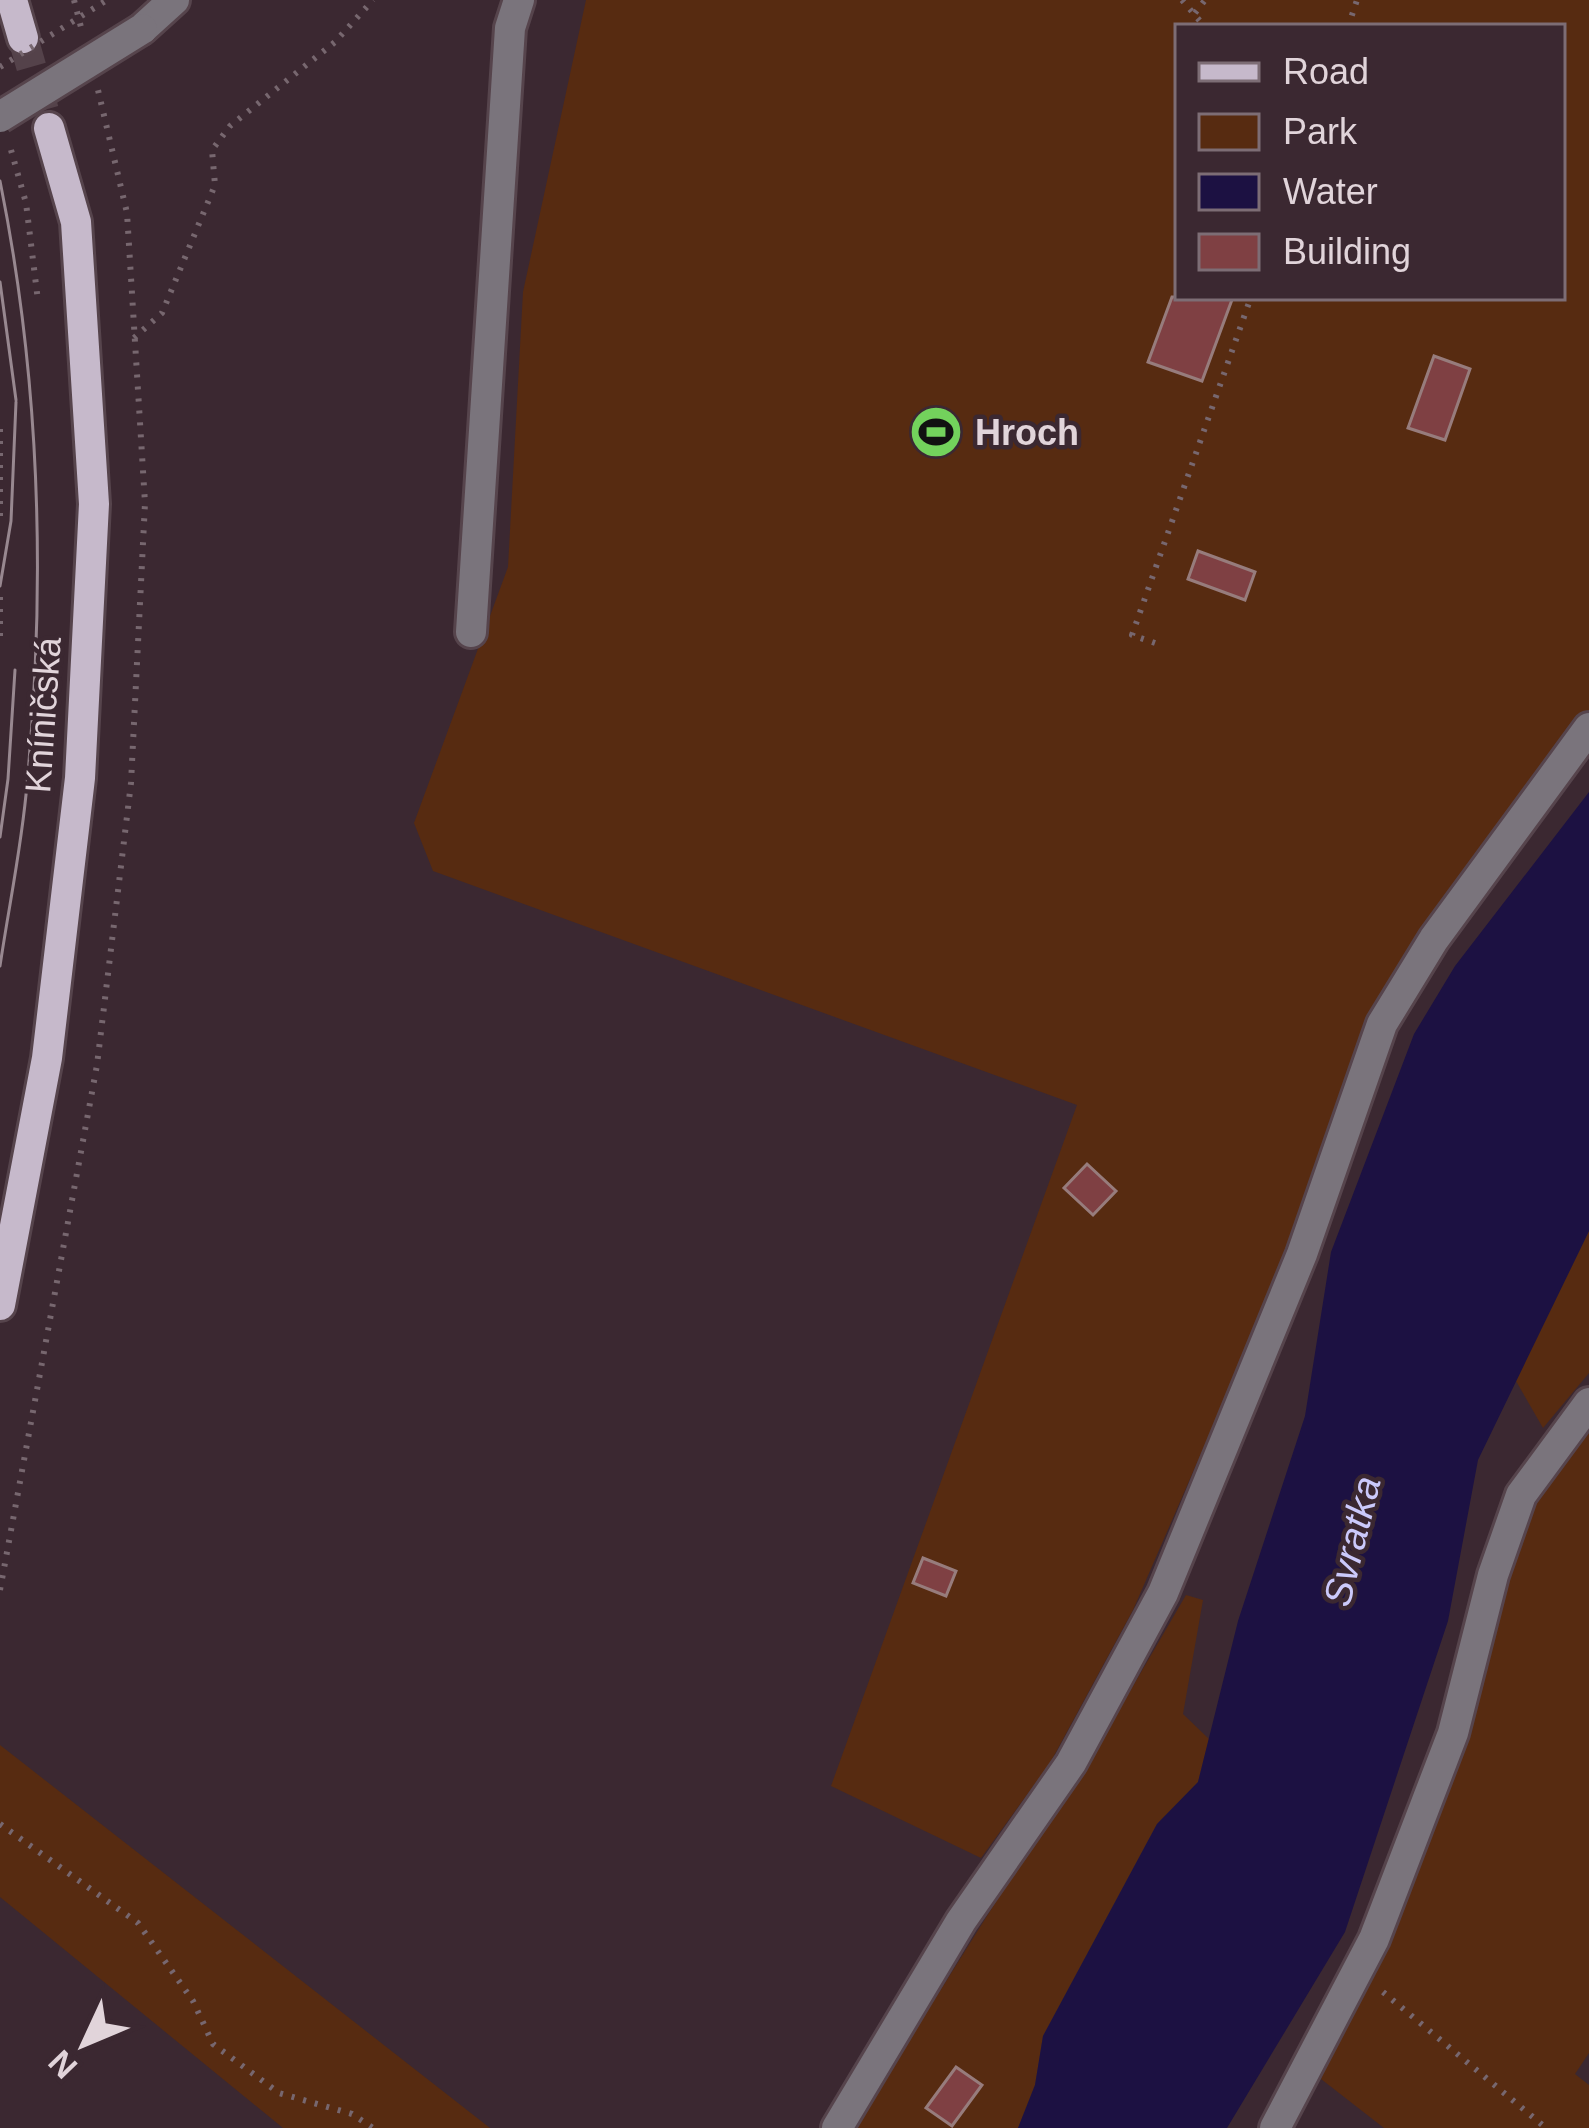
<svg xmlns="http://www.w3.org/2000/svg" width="1589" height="2128" font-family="Helvetica,sans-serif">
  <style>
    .green { fill: #572b11; fill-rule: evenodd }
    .water { fill: #1c1142 }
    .building { fill: #7f4043; stroke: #977c7c; stroke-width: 3 }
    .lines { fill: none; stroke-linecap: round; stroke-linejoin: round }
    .major-tunnel { stroke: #54424a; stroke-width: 30; stroke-dasharray: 30 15; stroke-linecap: butt }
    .minor-casing { stroke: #56444c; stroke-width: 36 }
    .major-casing { stroke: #56444c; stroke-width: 36 }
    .path { stroke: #77676f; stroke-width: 6; stroke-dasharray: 3 9; stroke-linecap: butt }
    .minor { stroke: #7a747c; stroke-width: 30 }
    .major { stroke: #c6b9cb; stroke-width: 30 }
    .tram { stroke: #988890; stroke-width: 3 }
    .minor-bridge-casing { stroke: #56444c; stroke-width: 36; stroke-linecap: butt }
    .path-bridge { stroke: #77676f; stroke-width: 6; stroke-dasharray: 3 9; stroke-linecap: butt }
    .minor-bridge { stroke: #7a747c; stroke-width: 30 }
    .labels { text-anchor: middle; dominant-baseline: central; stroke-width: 9; stroke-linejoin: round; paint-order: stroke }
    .poi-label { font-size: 36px; font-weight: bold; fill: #e1d4da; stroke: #3b2831; text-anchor: start }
    .street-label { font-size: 36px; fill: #e1d4da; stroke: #3b2831 }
    .water-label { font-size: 39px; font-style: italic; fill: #cbc9fb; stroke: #3b2831 }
  </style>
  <rect width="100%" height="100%" fill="#3b2831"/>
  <g class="green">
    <path d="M586,0H1589V715L1452,900L1289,1251L1133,1610L1050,1763L981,1858L831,1786L1077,1105L433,871L414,823L508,567L523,292ZM1178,27H1562V297H1178Z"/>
    <polygon points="1589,1231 1589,1373 1543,1428 1516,1381"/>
    <polygon points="1589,1414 1589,2053 1575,2074 1589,2085 1589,2128 1384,2128 1321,2079 1464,1737 1527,1501"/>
    <polygon points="1186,1595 1203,1600 1183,1714 1209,1739 1198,1782 1157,1824 1043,2036 1035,2085 1018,2128 854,2128 1029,1849 1080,1777"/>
    <polygon points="0,1745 490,2128 283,2128 0,1897"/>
  </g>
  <polygon class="water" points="1589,792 1589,1231 1478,1460 1448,1621 1345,1932 1227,2128 1018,2128 1035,2085 1043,2036 1157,1824 1198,1782 1238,1621 1305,1416 1331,1252 1414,1034 1455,966"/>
  <g class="building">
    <polygon points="1172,297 1233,297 1202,381 1148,362"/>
    <polygon points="1434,356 1470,369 1445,440 1408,428"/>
    <polygon points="1198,551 1255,572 1245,600 1188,579"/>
    <polygon points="1087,1164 1116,1191 1093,1215 1064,1188"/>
    <polygon points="923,1558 956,1571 946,1596 913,1583"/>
    <polygon points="956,2067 982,2085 952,2126 926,2108"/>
  </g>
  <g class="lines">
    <polyline class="major-tunnel" points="23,38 49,128"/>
    <g class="minor-casing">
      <g id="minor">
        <polyline points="142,29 174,0"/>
        <polyline points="471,632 510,28 519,0"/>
        <polyline points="837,2128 961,1921 1071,1763 1163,1593 1302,1254 1382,1024 1434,939 1589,728"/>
        <polyline points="1275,2128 1374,1939 1453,1733 1493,1575 1521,1495 1589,1403"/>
      </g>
    </g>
    <g class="major-casing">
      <g id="major">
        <polyline points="12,0 23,38"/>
        <polyline points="0,1305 47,1058 80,778 94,504 76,222 49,128"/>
      </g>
    </g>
    <g class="path">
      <polyline points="74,0 82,31"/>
      <polyline points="1182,0 1205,27"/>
      <polyline points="1195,13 1205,0"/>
      <polyline points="1348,27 1357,0"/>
      <polyline points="11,150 26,203 38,301"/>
      <polyline points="134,338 162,313 215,185 212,150 230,126 335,42 373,0"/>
      <polyline points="0,429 0,525"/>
      <polyline points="0,597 0,636"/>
      <polyline points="1155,643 1132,635 1251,297"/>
      <polyline points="0,1590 97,1065 131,783 145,503 127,213 98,90"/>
      <polyline points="0,1824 138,1923 193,2001 213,2044 279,2093 352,2114 373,2128"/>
      <polyline points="1383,1992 1546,2128"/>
    </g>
    <use href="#minor" class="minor"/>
    <use href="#major" class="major"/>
    <g class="tram">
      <path d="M0,181C40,379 46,583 27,784C22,845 9,905 0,966"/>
      <polyline points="0,282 16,400"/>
      <polyline points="0,586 11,521 16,402"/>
      <polyline points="0,837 8,779 15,670"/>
    </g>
    <g class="minor-bridge-casing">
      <polyline id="minor-bridge" points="0,117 142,29"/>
    </g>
    <polyline class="path-bridge" points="0,67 107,0"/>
    <use href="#minor-bridge" class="minor-bridge"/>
  </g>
  <defs>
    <g id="stadium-disc" transform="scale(2.7)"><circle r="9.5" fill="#73d25c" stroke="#3b2831"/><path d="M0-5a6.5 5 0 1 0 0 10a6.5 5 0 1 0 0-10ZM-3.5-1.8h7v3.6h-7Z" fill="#111"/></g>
  </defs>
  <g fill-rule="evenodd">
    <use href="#stadium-disc" x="936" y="432"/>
  </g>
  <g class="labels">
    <g class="poi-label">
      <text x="975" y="432">Hroch</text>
    </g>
    <g class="street-label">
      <text transform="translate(43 715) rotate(-86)">Kníničská</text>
    </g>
    <g class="water-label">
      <text transform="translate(1352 1541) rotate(-76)">Svratka</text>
    </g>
  </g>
  <rect x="1175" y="24" width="390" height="276" fill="#3b2831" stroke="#7d6d75" stroke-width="3"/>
  <rect x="1199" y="63" width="60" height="18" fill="#c6b9cb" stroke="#7d6d75" stroke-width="3"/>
  <text x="1283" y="84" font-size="36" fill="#e1d4da">Road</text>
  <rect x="1199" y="114" width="60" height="36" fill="#572b11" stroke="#7d6d75" stroke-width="3"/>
  <text x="1283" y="144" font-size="36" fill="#e1d4da">Park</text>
  <rect x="1199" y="174" width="60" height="36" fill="#1c1142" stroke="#7d6d75" stroke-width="3"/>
  <text x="1283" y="204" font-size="36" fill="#e1d4da">Water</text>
  <rect x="1199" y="234" width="60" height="36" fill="#7f4043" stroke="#7d6d75" stroke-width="3"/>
  <text x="1283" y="264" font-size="36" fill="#e1d4da">Building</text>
  <g transform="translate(84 2044) rotate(226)" stroke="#3b2831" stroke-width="9" paint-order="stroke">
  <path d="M0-9L21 45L0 30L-21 45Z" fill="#e1d4da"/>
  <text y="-18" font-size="33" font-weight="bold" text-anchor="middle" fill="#e1d4da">N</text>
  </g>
</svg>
